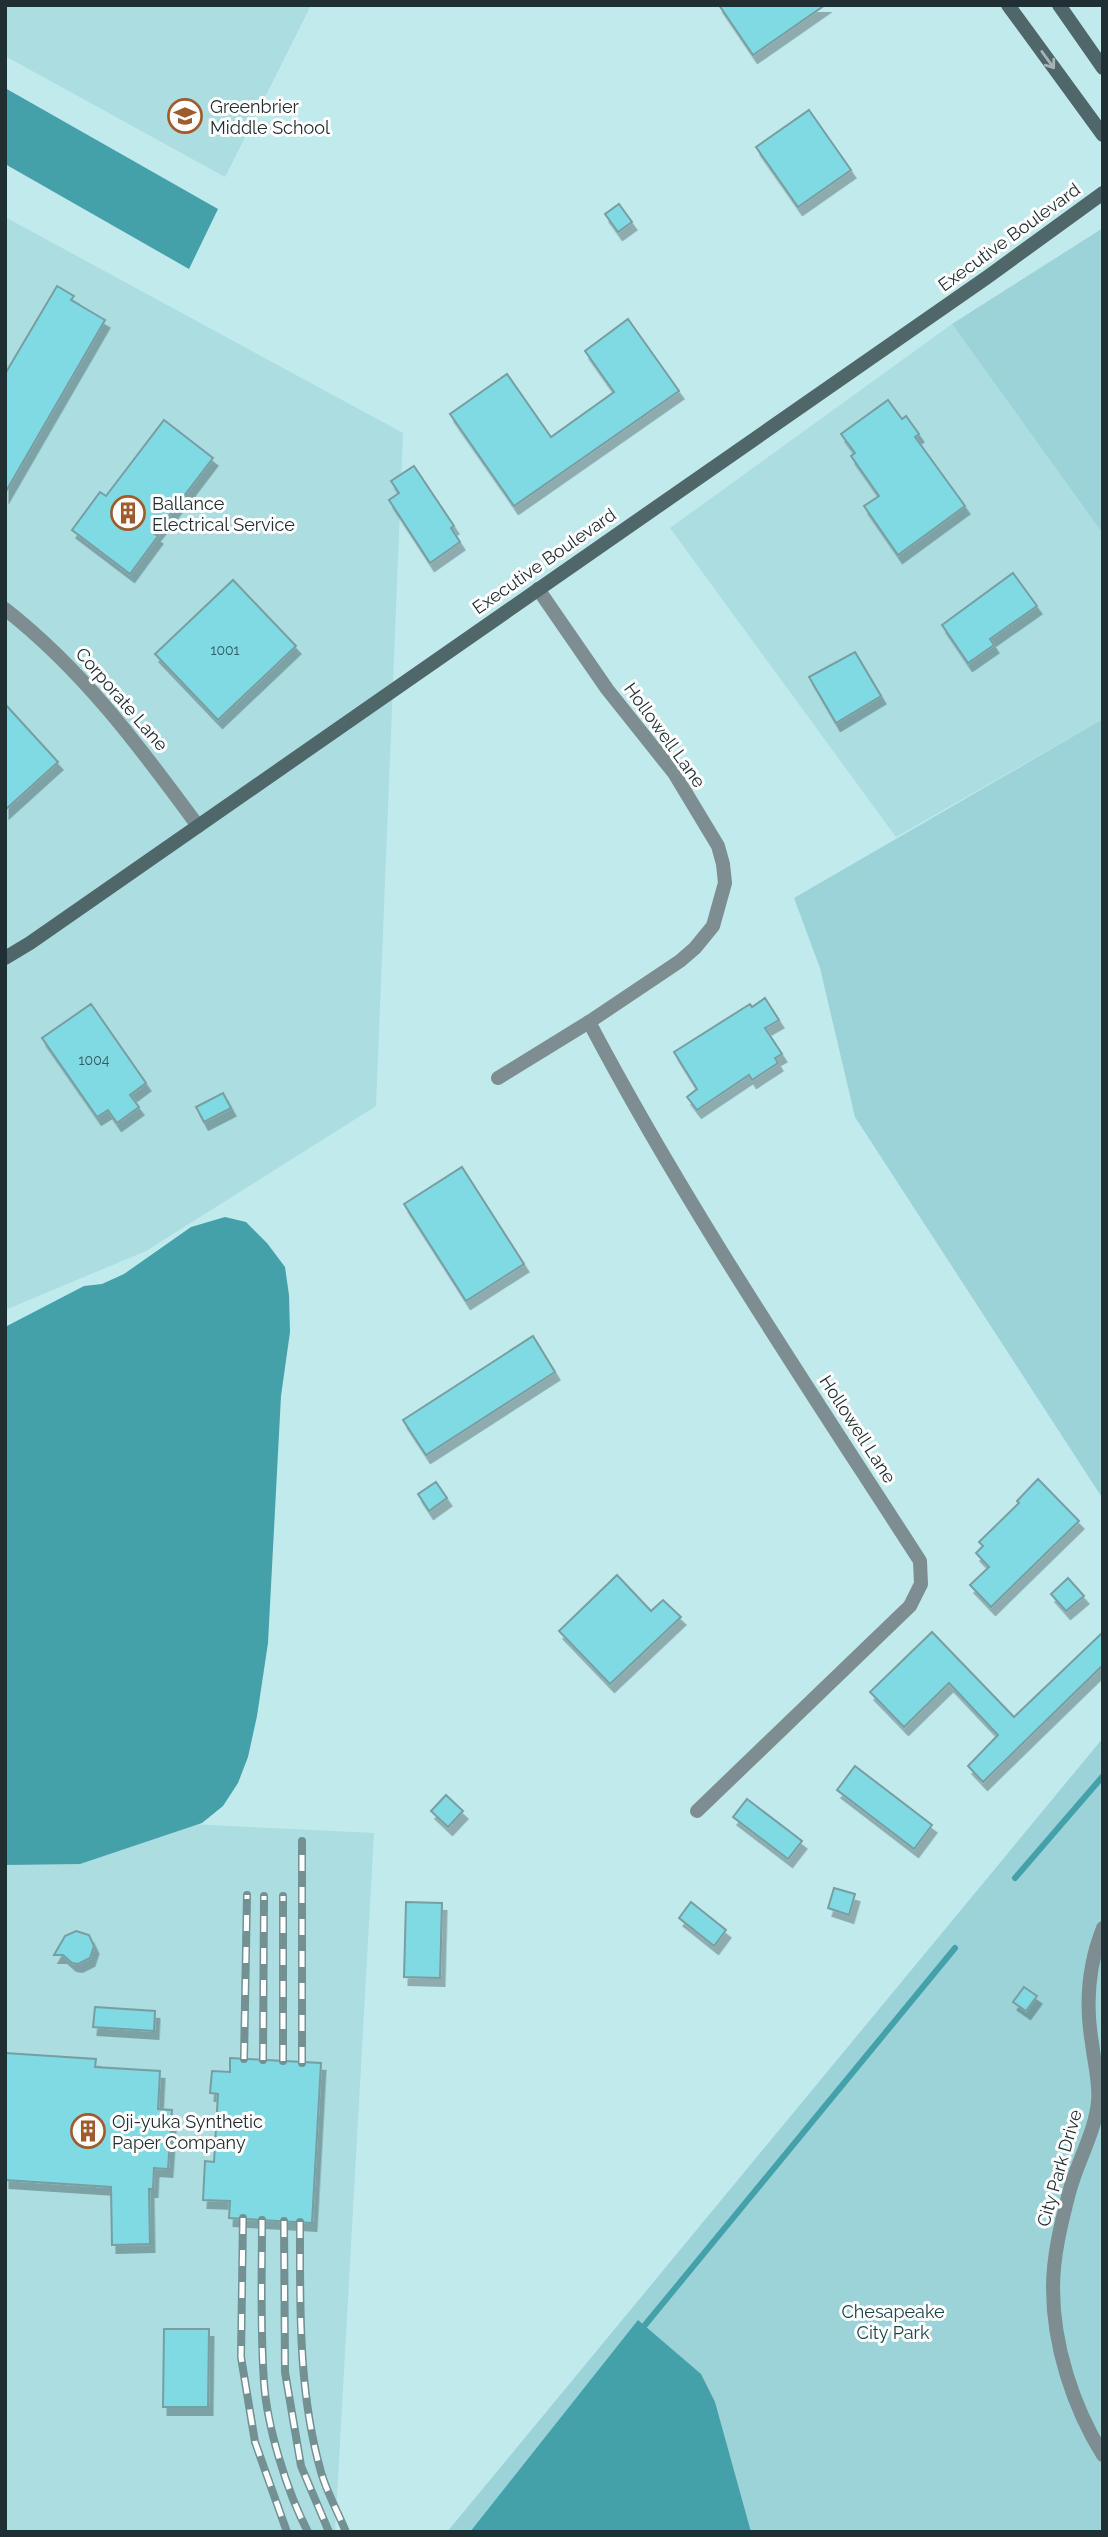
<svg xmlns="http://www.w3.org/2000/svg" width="1108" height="2537" font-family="Raleway,sans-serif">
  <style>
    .built { fill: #abdde1 }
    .green { fill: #9bd3d8 }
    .water { fill: #44a1aa }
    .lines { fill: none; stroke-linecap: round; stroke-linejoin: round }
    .stream { stroke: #44a1aa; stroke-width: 6 }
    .building { fill: #7fdae3; stroke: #789ea2; stroke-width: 2; filter: url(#shadow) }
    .street { stroke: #7e8e90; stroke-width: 14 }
    .secondary { stroke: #4f6769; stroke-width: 14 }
    .rail-casing { stroke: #739093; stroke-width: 8 }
    .rail { stroke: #fff; stroke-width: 5; stroke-dasharray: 16; stroke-linecap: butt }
    .oneway { stroke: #a7b3b4 }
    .labels { text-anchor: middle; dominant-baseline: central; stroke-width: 6; stroke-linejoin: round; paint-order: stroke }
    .number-label { font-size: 14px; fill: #385a5e }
    .poi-label { font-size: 18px; fill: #203032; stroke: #fff; text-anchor: start }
    .street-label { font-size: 18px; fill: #203032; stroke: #fff }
    .park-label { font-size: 18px; fill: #1a4548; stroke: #fff }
  </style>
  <defs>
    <filter id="shadow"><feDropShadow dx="4.5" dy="8" stdDeviation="0" flood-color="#0004"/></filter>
  </defs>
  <rect width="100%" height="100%" fill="#c1eaed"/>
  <g class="built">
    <polygon points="5,5 311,5 225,177 5,56"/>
    <polygon points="5,217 403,433 376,1106 146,1251 5,1310"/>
    <polygon points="952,324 1103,534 1103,719 896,837 670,528"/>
    <polygon points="5,1815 374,1833 335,2532 5,2532"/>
  </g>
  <g class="green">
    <polygon points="1103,228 1103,534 952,324"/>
    <polygon points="1103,719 1103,1499 855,1117 820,968 794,898"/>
    <polygon points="1103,1738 1103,2532 447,2532"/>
  </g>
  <g class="water">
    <polygon points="5,88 218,209 189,269 5,164"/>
    <polygon points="225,1217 246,1222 267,1243 285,1267 289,1295 290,1332 281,1396 268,1643 257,1716 248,1757 238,1783 223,1806 202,1823 80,1864 5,1865 5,1327 84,1286 102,1284 124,1274 191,1227"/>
    <polygon points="638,2320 701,2374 715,2402 751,2532 470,2532"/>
  </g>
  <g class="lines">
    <g class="stream">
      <polyline points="1015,1878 1103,1776"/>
      <polyline points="645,2325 955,1948"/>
    </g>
  </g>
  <g class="building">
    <polygon points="719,5 825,5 753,55"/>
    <polygon points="809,110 851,170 798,207 756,147"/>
    <polygon points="619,204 632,222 618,232 605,214"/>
    <polygon points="57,286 74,296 71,300 105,320 5,493 5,374"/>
    <polygon points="628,319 679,391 514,506 450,414 507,374 551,437 614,392 585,351"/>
    <polygon points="888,400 902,419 906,416 919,434 915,437 965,506 898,555 864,506 879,496 851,456 855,453 841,434"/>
    <polygon points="164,420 213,458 155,534 158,536 130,574 72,530 100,492 106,496"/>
    <polygon points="414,466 454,526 451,528 460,542 430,563 389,500 399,493 391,481"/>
    <polygon points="1013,573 1037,606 990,639 994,645 968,663 942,625"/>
    <polygon points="233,580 296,646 218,720 155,654"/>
    <polygon points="855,652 881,696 836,723 809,677"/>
    <polygon points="5,704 58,762 5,810"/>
    <polygon points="765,998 779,1020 765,1028 782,1054 775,1058 778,1063 752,1080 749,1075 697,1110 687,1097 697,1089 674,1052 750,1004 752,1007"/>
    <polygon points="91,1004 146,1083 130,1095 139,1107 117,1123 108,1110 97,1117 42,1038"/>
    <polygon points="223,1093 231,1108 204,1122 196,1107"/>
    <polygon points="462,1167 524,1264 466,1301 404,1204"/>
    <polygon points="533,1336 555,1372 426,1455 403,1420"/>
    <polygon points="1038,1479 1079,1521 991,1607 970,1585 989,1567 976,1553 983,1546 979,1542 1019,1503 1017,1501"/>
    <polygon points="436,1482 447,1498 429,1511 418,1494"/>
    <polygon points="617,1575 651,1611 663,1600 681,1617 610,1684 559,1631"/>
    <polygon points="1068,1578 1084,1596 1066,1611 1051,1594"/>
    <polygon points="932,1632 1014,1717 1103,1632 1103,1665 983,1782 968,1766 998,1735 949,1683 904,1727 870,1692"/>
    <polygon points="855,1766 932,1825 914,1849 837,1790"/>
    <polygon points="446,1795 463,1811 448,1827 431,1811"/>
    <polygon points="747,1799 802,1841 788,1859 733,1817"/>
    <polygon points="834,1888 855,1894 849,1915 828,1908"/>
    <polygon points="406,1902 442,1903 440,1978 404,1977"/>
    <polygon points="691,1902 726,1930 714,1946 679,1918"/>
    <polygon points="76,1931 89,1935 94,1946 90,1958 78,1964 72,1963 63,1955 54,1955 65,1936"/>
    <polygon points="1024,1987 1037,1996 1026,2011 1013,2002"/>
    <polygon points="95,2007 155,2011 154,2031 93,2027"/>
    <polygon points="5,2053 96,2059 95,2067 160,2071 158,2109 172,2110 168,2169 154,2168 153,2189 149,2189 150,2244 112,2245 111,2187 5,2180"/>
    <polygon points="230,2058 321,2063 312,2223 229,2218 230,2201 203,2200 205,2161 214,2162 218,2094 210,2093 212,2071 230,2072"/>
    <polygon points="164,2329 209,2329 208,2407 163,2407"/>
  </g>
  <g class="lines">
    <g class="street">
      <path d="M5,609C83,670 140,747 198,826"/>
      <path d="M589,1022C687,1208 806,1384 920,1561L921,1584L910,1606L697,1811"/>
      <polyline points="498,1078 589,1022 680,961 695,948 713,926 725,883 723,864 718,846 674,773 607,689 538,589"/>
      <path d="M1103,1928C1088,1966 1085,2003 1092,2043C1094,2062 1100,2083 1098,2102C1095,2133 1077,2162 1069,2193C1061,2224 1053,2256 1053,2288C1053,2345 1073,2407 1103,2455"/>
    </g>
    <g class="secondary">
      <polyline points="1008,5 1103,135"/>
      <polyline points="1059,5 1103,68"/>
      <polyline points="5,958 30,943 986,278 1103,193"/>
    </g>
    <g class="rail-casing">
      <g id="rail">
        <polyline points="244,2059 247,1895"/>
        <polyline points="263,2060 264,1896"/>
        <polyline points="283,2061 283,1896"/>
        <polyline points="302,2063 302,1841"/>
        <polyline points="243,2218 241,2357 255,2442 287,2532"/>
        <path d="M262,2220C262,2274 260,2328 264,2382C267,2427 287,2492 308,2532"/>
        <polyline points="284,2221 285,2372 301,2466 329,2532"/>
        <path d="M300,2222C300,2306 298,2391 321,2472C327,2493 338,2512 346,2532"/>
      </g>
    </g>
    <use href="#rail" class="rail"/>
  </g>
  <defs><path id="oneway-shaft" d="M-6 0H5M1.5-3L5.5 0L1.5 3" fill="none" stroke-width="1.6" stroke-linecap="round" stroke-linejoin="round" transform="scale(1.75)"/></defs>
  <use class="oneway" href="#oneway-shaft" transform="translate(1048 60) rotate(54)"/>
  <defs>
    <g id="school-ring" transform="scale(1.75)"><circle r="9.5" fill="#fff" stroke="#9f5b2b" stroke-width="1.5"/><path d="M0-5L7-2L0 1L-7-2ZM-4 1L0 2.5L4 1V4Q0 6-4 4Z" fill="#9f5b2b"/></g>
    <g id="building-ring" transform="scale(1.75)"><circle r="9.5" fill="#fff" stroke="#9f5b2b" stroke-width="1.5"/><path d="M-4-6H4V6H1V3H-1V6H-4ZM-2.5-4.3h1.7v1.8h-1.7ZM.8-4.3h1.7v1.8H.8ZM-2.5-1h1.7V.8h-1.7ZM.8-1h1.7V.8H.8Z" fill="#9f5b2b"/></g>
  </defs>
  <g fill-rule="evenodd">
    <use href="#school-ring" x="185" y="116"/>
    <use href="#building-ring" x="128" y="513"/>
    <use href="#building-ring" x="88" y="2131"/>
  </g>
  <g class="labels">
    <g class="number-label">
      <text x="225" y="650">1001</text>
      <text x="94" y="1060">1004</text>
    </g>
    <g class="poi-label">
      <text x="210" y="106">Greenbrier<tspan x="210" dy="21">Middle School</tspan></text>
      <text x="152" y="503">Ballance<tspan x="152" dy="21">Electrical Service</tspan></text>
      <text x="112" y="2121">Oji-yuka Synthetic<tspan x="112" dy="21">Paper Company</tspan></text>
    </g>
    <g class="street-label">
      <text transform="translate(1009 237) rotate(-36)">Executive Boulevard</text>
      <text transform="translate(544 561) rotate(-35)">Executive Boulevard</text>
      <text transform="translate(122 699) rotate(49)">Corporate Lane</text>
      <text transform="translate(665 735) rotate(54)">Hollowell Lane</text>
      <text transform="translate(858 1429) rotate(57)">Hollowell Lane</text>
      <text transform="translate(1059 2168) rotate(-74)">City Park Drive</text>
    </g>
    <g class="park-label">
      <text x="893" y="2311">Chesapeake<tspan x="893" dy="21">City Park</tspan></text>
    </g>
  </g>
  <rect width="1108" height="2537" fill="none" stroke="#203032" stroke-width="14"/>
</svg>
